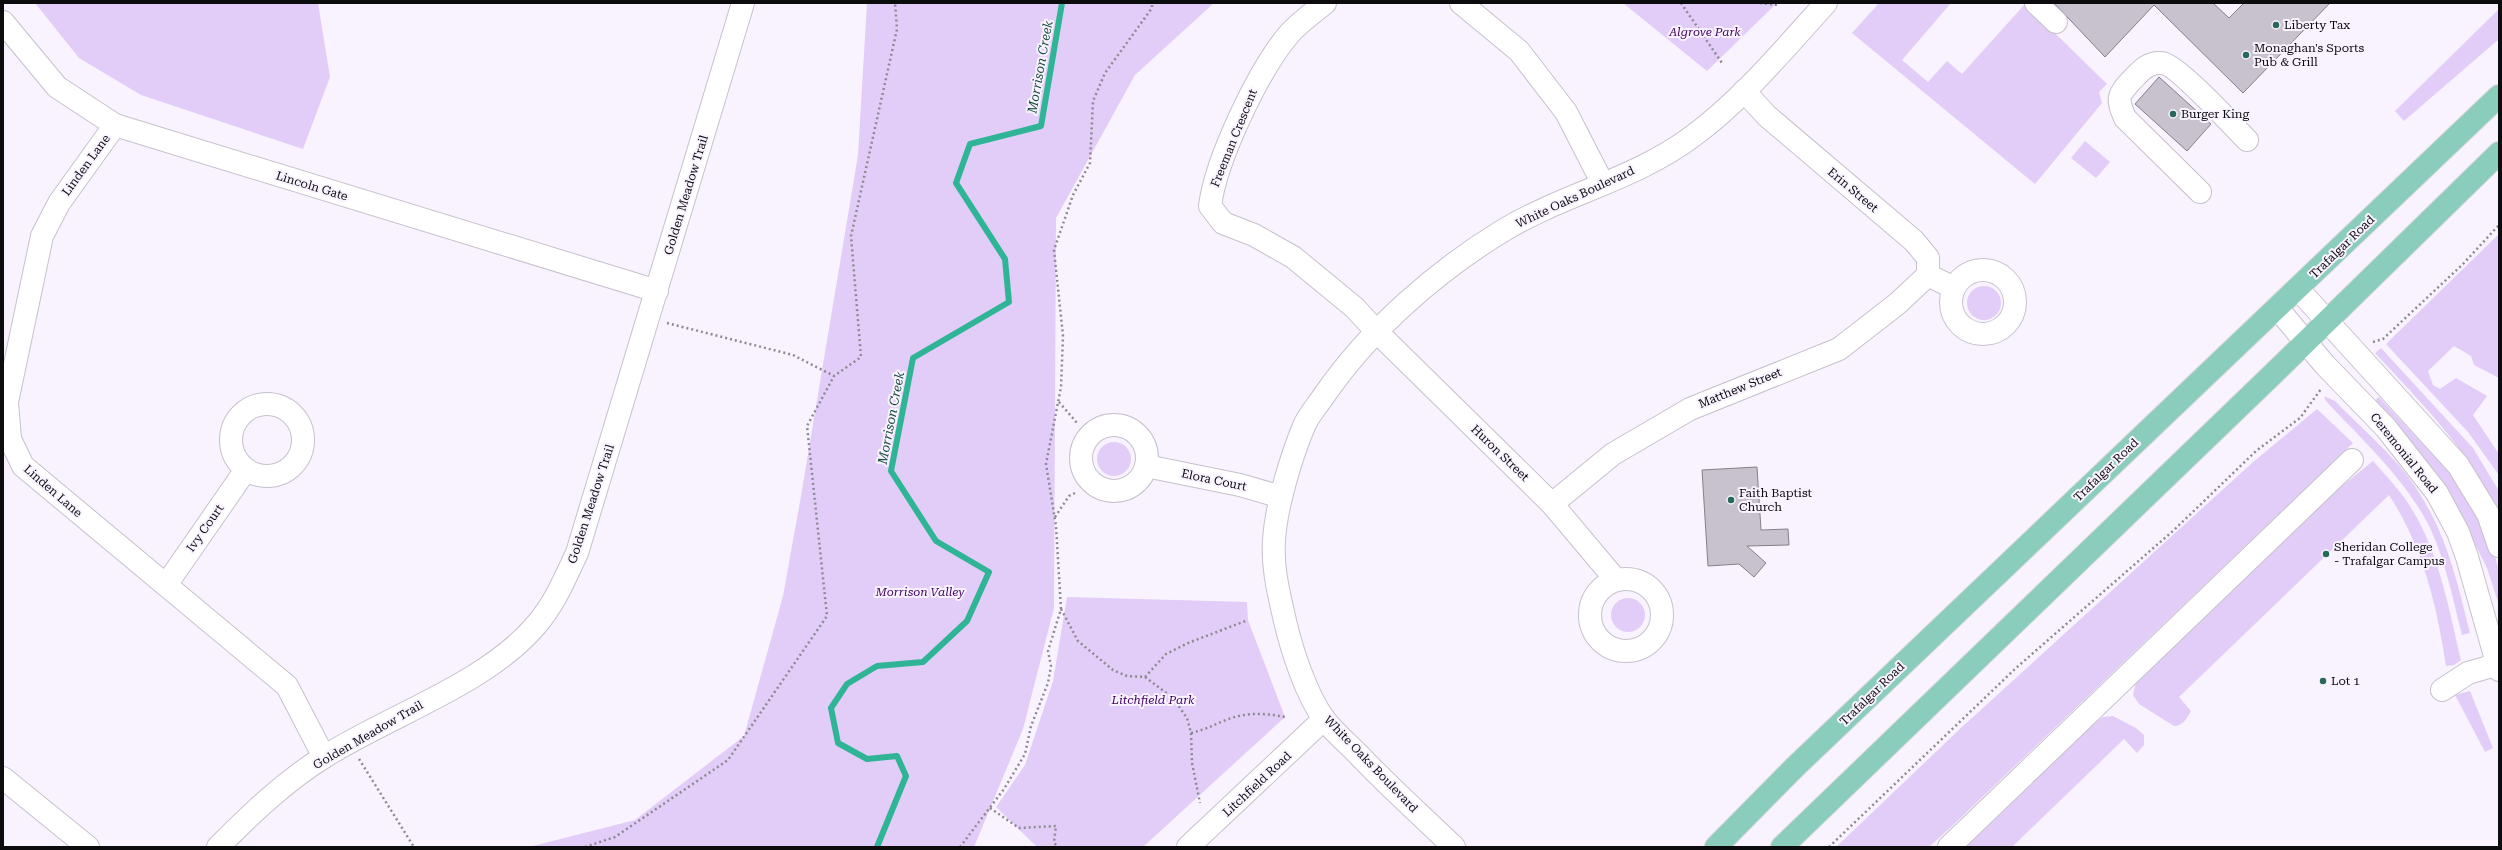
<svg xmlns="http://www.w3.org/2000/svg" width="2502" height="850" font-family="'Roboto Serif',serif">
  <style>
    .green { fill: #e1cdf7 }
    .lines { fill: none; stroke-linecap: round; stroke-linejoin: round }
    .stream { stroke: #2fb596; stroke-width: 6 }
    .building { fill: #c7c2cd; stroke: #85808a }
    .minor-casing { stroke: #c6c1cc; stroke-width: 24 }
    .major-casing { stroke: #d8d8d8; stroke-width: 24 }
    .path { stroke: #8e8a92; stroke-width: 2.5; stroke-dasharray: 2 3; stroke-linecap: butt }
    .minor { stroke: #fff; stroke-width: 22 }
    .major { stroke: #8acdbd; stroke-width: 22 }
    .poi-dot { fill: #276858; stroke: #f9f3ff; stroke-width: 1.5 }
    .labels { text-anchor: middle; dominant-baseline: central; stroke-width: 4; stroke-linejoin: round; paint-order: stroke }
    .poi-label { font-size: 12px; fill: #0c0b0e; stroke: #f9f3ff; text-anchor: start }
    .park-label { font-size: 12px; font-style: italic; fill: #3f0064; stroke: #f9f3ff }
    .street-label { font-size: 12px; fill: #0c0b0e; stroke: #f9f3ff }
    .water-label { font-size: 13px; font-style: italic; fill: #184d40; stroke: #f9f3ff }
  </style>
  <rect width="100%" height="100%" fill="#f9f3ff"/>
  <g class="green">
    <polygon points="35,3 318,3 330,77 303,149 141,95 79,58"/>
    <polygon points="867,3 1214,3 1135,75 1056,218 1054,608 1023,729 974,847 529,847 635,820 744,736 783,596 801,496 858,155"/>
    <polygon points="1623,3 1777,3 1707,71"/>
    <polygon points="1879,3 1951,3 1902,60 1928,82 1947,61 1962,74 2025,4 2107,84 2099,92 2102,103 2035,184 1852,33"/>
    <polygon points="2499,9 2499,39 2404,121 2395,111"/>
    <polygon points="2085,141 2110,162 2096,178 2071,158"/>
    <polygon points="2499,234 2499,378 2474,365 2471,356 2454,346 2428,371 2433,385 2440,389 2456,378 2487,396 2473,415 2499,454 2499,475 2468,432 2386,344"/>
    <circle cx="1984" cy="303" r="17"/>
    <path d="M2381,348L2473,448L2499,491V517C2468,448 2426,408 2375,353Z"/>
    <path d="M2324,396L2335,401C2358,425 2390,452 2409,478C2445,527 2456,576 2470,633L2462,635C2453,600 2446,563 2431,530C2407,480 2363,441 2326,401Z"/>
    <polygon points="2379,397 2467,491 2493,547 2499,572 2499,605 2487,568 2443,481 2373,402"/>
    <polygon points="2317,409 2353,443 1951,827 1929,847 1836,847 1962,727 2252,463"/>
    <circle cx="1114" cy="459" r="17"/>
    <path d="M2373,461C2387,477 2402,492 2413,511C2440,556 2449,610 2461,660L2454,665L2446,666C2437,606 2423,547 2389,495L2179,697L2191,711C2187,718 2183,726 2174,726L2139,704L2133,695L2136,682L2332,494Z"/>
    <polygon points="1067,597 1247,602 1248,620 1285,717 1143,847 1037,847 996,807 1025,765 1053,681"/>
    <circle cx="1628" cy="615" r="17"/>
    <polygon points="2470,691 2493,748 2485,752 2455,695"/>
    <polygon points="2113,716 2136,728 2144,735 2144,745 2137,753 2124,739 2012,847 1966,847 2094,723 2103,717"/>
  </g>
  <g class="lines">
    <polyline class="stream" points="877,847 906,776 897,756 867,759 838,743 831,708 847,684 877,666 923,662 967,621 989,572 936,541 891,471 913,358 1009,302 1005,259 956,183 970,144 1041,126 1062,3"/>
  </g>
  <g class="building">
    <polygon points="2054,3 2213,3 2229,18 2244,3 2330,3 2243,93 2154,5 2105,57"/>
    <polygon points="2159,77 2211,124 2187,151 2135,104"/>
    <polygon points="1757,467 1761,530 1788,529 1789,545 1747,546 1766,563 1754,577 1739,564 1708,566 1702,470"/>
  </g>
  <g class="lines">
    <g class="minor-casing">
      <g id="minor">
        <path d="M1325,3C1314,12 1300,22 1290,33C1259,69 1216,159 1210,206L1223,223L1254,235L1293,257L1355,308L1377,332L1552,504L1616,580"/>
        <polyline points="1461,3 1519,51 1566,112 1603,184"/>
        <polyline points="2036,3 2056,22"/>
        <polyline points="3,22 57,87 115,125 657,291"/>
        <polyline points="1744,91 1767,116 1914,241 1928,258 1928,275 1954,288"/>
        <polyline points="115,125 59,203 42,236 7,402 10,439 23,466 287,686 324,757"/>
        <path d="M2200,192L2125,118C2117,99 2117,96 2131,81C2140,72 2147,62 2161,63C2176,63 2234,127 2247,140"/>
        <circle cx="1983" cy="302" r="32"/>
        <polyline points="2298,289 2458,465 2488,514 2499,546"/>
        <polyline points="2278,309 2325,365 2386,428 2437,493 2458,532 2467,557 2499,670"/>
        <circle cx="267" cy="440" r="36"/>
        <circle cx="1114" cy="458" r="33"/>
        <polyline points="1146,466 1240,485 1281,497"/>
        <polyline points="1552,504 1613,454 1690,409 1839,349 1897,304 1928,275"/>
        <circle cx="1626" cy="615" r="36"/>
        <polyline points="166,585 245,471"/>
        <polyline points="2442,690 2468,673 2499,664"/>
        <polyline points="3,778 88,847"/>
        <path d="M218,847C251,814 284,782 324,757C390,715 487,684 537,624C555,603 565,578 577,553L743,3"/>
        <polyline points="1188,847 1324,719"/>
        <path d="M1454,847C1422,816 1388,786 1357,753C1346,742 1333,731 1324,719C1306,694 1292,651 1285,621C1279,594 1272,568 1274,540C1276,507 1291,457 1304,426C1308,416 1317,406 1323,397C1369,330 1435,272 1504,230C1564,194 1636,179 1693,136C1743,99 1784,49 1826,3"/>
        <polyline points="1949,847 2352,460"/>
      </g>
    </g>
    <g class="major-casing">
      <g id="major">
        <polyline points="1716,847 1795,767 2499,96"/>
        <polyline points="1782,847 2275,372 2499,153"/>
      </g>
    </g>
    <g class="path">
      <polyline points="1681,3 1722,63"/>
      <polyline points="1760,3 1778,5"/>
      <polyline points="667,323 793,355 834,376"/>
      <polyline points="2373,342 2383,339 2463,264 2499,225"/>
      <polyline points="1059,402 1077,423"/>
      <polyline points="1055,517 1069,496 1075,493"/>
      <polyline points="1061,609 1078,641 1113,670 1127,676 1145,677 1173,698 1187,718 1191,733 1192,763 1200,803"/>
      <polyline points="1145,677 1166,654 1188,643 1248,620"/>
      <path d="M1191,733C1204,730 1214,725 1226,720C1245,712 1266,713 1285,717"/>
      <polyline points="359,759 414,847"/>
      <polyline points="990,808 1019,828 1056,826 1054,842 1057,847"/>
      <polyline points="585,847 615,837 728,760 827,616 807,426 834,376 861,357 851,236 897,29 895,3"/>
      <polyline points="960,847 1004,789 1025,754 1031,726 1048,683 1051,666 1048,651 1061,609 1056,526 1046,464 1061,387 1063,336 1054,250 1073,195 1090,163 1093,101 1105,73 1152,8 1152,3"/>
      <polyline points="1829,847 2016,668 2174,530 2256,451 2300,418 2321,389"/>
    </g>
    <use href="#minor" class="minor"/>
    <use href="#major" class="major"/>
  </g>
  <g class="poi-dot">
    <circle cx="2276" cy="25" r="4"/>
    <circle cx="2246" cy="55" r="4"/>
    <circle cx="2173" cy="114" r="4"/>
    <circle cx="1731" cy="500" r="4"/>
    <circle cx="2326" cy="554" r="4"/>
    <circle cx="2323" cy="681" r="4"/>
  </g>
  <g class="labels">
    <g class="poi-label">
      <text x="2284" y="25">Liberty Tax</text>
      <text x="2254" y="48">Monaghan's Sports<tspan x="2254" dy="14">Pub &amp; Grill</tspan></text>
      <text x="2181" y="114">Burger King</text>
      <text x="1739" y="493">Faith Baptist<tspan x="1739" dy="14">Church</tspan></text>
      <text x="2334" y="547">Sheridan College<tspan x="2334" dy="14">- Trafalgar Campus</tspan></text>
      <text x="2331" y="681">Lot 1</text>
    </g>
    <g class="park-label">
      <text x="1705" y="32">Algrove Park</text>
      <text x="920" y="592">Morrison Valley</text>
      <text x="1153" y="700">Litchfield Park</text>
    </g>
    <g class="street-label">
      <text transform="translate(1234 138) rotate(-68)">Freeman Crescent</text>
      <text transform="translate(86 165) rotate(-54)">Linden Lane</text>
      <text transform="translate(312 186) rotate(17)">Lincoln Gate</text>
      <text transform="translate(1853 190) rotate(40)">Erin Street</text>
      <text transform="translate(686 195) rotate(-73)">Golden Meadow Trail</text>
      <text transform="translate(1575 197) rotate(-25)">White Oaks Boulevard</text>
      <text transform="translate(2342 247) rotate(-44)">Trafalgar Road</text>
      <text transform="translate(1740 388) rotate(-22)">Matthew Street</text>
      <text transform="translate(1500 453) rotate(44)">Huron Street</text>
      <text transform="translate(2404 453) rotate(51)">Ceremonial Road</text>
      <text transform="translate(2106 470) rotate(-44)">Trafalgar Road</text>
      <text transform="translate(1214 480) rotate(12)">Elora Court</text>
      <text transform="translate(53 491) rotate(41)">Linden Lane</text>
      <text transform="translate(591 504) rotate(-72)">Golden Meadow Trail</text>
      <text transform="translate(205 528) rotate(-55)">Ivy Court</text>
      <text transform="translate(1872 694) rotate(-44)">Trafalgar Road</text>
      <text transform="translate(368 735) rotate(-30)">Golden Meadow Trail</text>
      <text transform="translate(1371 764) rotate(46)">White Oaks Boulevard</text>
      <text transform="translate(1257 784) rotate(-43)">Litchfield Road</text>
    </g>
    <g class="water-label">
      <text transform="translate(1040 67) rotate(-80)">Morrison Creek</text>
      <text transform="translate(891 418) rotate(-79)">Morrison Creek</text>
    </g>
  </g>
  <rect width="2502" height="850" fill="none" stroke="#0c0b0e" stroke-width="8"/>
</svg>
